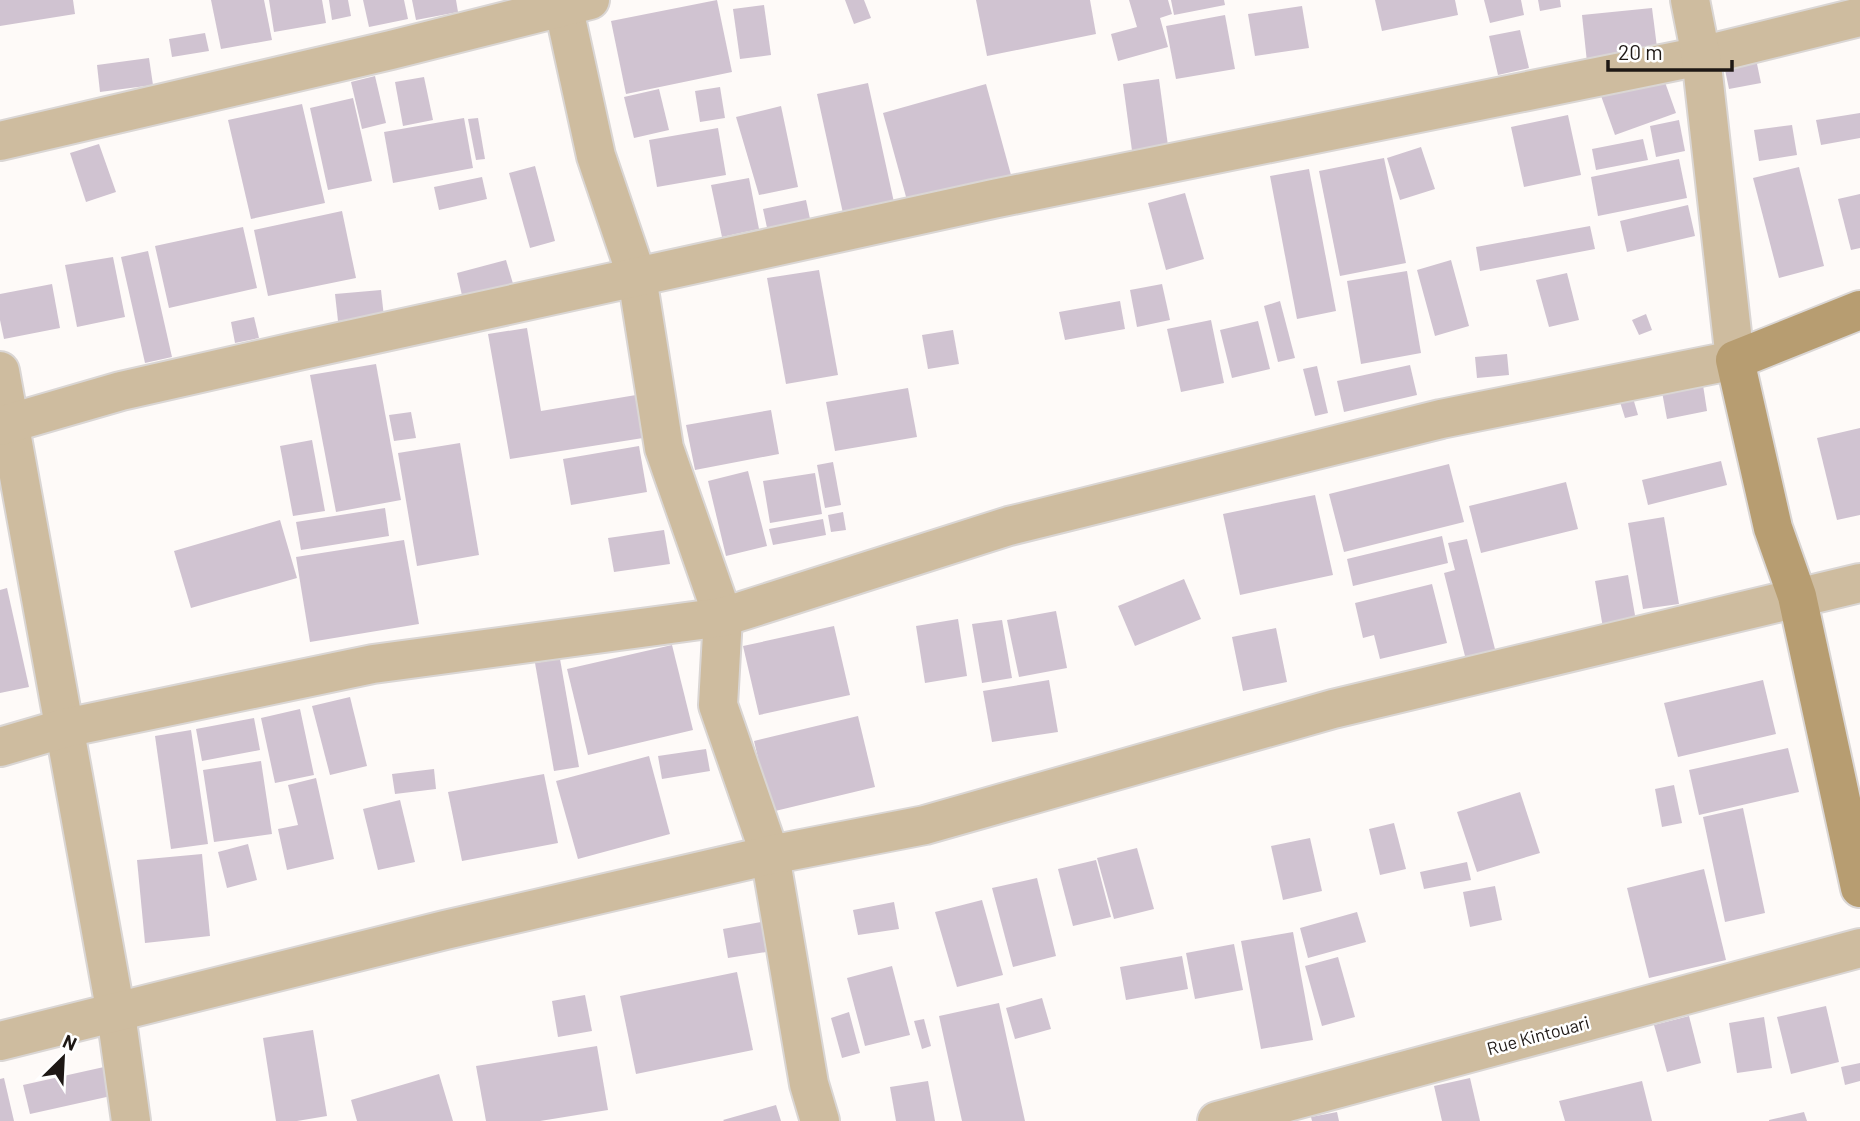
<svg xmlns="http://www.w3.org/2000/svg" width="1860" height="1121" font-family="Barlow,sans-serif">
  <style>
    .building { fill: #d0c3d1 }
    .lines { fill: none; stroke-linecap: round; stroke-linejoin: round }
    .street-casing { stroke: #dad6d4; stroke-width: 42 }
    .secondary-casing { stroke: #dad6d4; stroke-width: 42 }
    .street { stroke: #cebc9f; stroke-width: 38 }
    .secondary { stroke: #b79d71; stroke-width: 38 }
    .labels { text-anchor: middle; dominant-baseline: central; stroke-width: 5; stroke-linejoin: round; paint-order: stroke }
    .street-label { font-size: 18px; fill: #1e1815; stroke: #fff }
  </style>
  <rect width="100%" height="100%" fill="#fefaf8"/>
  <g class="building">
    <polygon points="0,0 73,0 75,14 0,26"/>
    <polygon points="211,0 264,0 272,40 221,49"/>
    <polygon points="269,0 322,0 326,23 274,32"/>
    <polygon points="329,0 348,0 351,16 332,20"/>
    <polygon points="363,0 404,0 408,19 369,27"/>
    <polygon points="412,0 456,0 458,12 416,20"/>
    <polygon points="717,0 732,72 626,94 611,21"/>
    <polygon points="845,0 864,0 871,18 854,24"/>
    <polygon points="976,0 1090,0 1096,34 987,56"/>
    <polygon points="1129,0 1168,0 1172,14 1160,18 1168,47 1118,61 1111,34 1137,27"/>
    <polygon points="1171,0 1224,0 1225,5 1174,15"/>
    <polygon points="1375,0 1455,0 1458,15 1382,31"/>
    <polygon points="1484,0 1521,0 1524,15 1490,23"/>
    <polygon points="1538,0 1560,0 1561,7 1540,11"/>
    <polygon points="764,5 771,55 740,59 733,9"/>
    <polygon points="1302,6 1309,48 1255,56 1248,14"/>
    <polygon points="1652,8 1658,55 1587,62 1582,15"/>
    <polygon points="1225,15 1235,69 1176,79 1166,26"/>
    <polygon points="1520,30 1529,68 1498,75 1489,36"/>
    <polygon points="205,33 209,51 172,57 169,39"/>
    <polygon points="149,58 153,85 100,92 97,65"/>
    <polygon points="1756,59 1761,83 1729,89 1724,65"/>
    <polygon points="1661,71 1676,113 1615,135 1600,93"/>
    <polygon points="375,76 386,123 362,129 351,82"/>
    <polygon points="424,77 433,120 403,126 395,82"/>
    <polygon points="1159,79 1169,153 1133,158 1123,84"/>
    <polygon points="868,83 895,207 844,218 817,94"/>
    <polygon points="986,84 1011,175 908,204 883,113"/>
    <polygon points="720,87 725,118 700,122 695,91"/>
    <polygon points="659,89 669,130 634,138 624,97"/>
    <polygon points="353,98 372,181 328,190 310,108"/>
    <polygon points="302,104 325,203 251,219 228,120"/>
    <polygon points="781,106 798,187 759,195 736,117"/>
    <polygon points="1860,113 1860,138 1821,145 1816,120"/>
    <polygon points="1568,115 1581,175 1524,187 1511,127"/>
    <polygon points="464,118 473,168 393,183 384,132"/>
    <polygon points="478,118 485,159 476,160 468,119"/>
    <polygon points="1679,120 1685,151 1656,157 1650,126"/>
    <polygon points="1792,125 1797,155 1759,161 1754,130"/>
    <polygon points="718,128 726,175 657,187 649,140"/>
    <polygon points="1643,139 1648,160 1596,170 1592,149"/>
    <polygon points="99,144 116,192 86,202 70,153"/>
    <polygon points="1421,147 1435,189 1400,200 1387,158"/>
    <polygon points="1384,158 1406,263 1340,276 1319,171"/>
    <polygon points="1679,159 1687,198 1598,216 1591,177"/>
    <polygon points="535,166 555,241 530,248 509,173"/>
    <polygon points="1799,167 1824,266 1779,278 1753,178"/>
    <polygon points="1309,169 1336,311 1297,319 1270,176"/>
    <polygon points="482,177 487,199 439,210 434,187"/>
    <polygon points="749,178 759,229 722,237 711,185"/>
    <polygon points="1185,193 1204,259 1166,270 1148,203"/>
    <polygon points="1860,194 1860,248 1851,250 1838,199"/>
    <polygon points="806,200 812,228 769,237 763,209"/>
    <polygon points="1688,205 1695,236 1627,252 1620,221"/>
    <polygon points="342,211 356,278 268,296 254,230"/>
    <polygon points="1590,226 1595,249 1480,271 1476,247"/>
    <polygon points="243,227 257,288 169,308 155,246"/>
    <polygon points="148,251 172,357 145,363 121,257"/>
    <polygon points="113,257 125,317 77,327 65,265"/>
    <polygon points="506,260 514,287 463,300 457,273"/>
    <polygon points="1451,260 1469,326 1435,336 1417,270"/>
    <polygon points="819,270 838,375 786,384 767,278"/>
    <polygon points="1407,271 1421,353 1361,364 1347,281"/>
    <polygon points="1567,273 1579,320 1549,327 1536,280"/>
    <polygon points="52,284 60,328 4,339 0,320 0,294"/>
    <polygon points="1162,284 1170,320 1137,327 1130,290"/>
    <polygon points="381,290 384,317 338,321 335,294"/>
    <polygon points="1120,301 1125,329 1065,340 1059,312"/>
    <polygon points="1280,301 1295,358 1278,362 1264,306"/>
    <polygon points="1646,314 1652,330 1639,335 1632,320"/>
    <polygon points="254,317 259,338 235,343 231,322"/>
    <polygon points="1211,320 1224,383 1181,392 1167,329"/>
    <polygon points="1258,321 1270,369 1232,378 1220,330"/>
    <polygon points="527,328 541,411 636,395 643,438 510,459 488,334"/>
    <polygon points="953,330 959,364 928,369 922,335"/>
    <polygon points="1507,354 1509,375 1477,378 1475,357"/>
    <polygon points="376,364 401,500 336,512 310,375"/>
    <polygon points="1410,365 1417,395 1344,412 1337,381"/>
    <polygon points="1317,366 1328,413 1315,416 1303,369"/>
    <polygon points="1703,385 1707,411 1667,419 1662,392"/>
    <polygon points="908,388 917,437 835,451 826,402"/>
    <polygon points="1633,398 1638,415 1625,418 1620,402"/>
    <polygon points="771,410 779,454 695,470 686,425"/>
    <polygon points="411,412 416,438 394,441 389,415"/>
    <polygon points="1860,428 1860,515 1837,520 1817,438"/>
    <polygon points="312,440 325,511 293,516 280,446"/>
    <polygon points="460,443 479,555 417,566 398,453"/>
    <polygon points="639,446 647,492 571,505 563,459"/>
    <polygon points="1721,461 1727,485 1648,505 1642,480"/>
    <polygon points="833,462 841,505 825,508 817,465"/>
    <polygon points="1449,464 1464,522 1344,552 1329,494"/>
    <polygon points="748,471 767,546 726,556 708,481"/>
    <polygon points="815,473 822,514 770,523 763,481"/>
    <polygon points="1566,482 1578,529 1481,553 1469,506"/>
    <polygon points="1315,495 1333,575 1240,595 1223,514"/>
    <polygon points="385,508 389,536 301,550 296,522"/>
    <polygon points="843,512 846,530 831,532 828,515"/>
    <polygon points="1664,517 1679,604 1643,609 1628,523"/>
    <polygon points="823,519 826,535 773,545 769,529"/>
    <polygon points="280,520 297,578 191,608 174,551"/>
    <polygon points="664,530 670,564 614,572 608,538"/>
    <polygon points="1442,536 1448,563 1353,586 1347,559"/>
    <polygon points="1467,539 1497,657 1467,664 1444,573 1455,570 1448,543"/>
    <polygon points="404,540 419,624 310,642 296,557"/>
    <polygon points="1628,575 1636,621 1603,628 1595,581"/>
    <polygon points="1184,579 1201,619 1135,646 1118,606"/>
    <polygon points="1432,584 1447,643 1380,659 1374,635 1363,638 1355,603"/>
    <polygon points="7,588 29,687 0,693 0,590"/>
    <polygon points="1056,611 1067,668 1019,677 1007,620"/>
    <polygon points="958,619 967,676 925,683 916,626"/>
    <polygon points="1002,620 1012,678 982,683 972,624"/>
    <polygon points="834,626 850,695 759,715 743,646"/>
    <polygon points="1276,628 1287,682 1243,691 1232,637"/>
    <polygon points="672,645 693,730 588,755 567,669"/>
    <polygon points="560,659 579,767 554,771 535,663"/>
    <polygon points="1049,680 1058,732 992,742 983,691"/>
    <polygon points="1763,680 1776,734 1678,757 1664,703"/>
    <polygon points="350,697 367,766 330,775 312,706"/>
    <polygon points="300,709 314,775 275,783 261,718"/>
    <polygon points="858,716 875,787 771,812 754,741"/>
    <polygon points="254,718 260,750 202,761 196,729"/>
    <polygon points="191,730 208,844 171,849 155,736"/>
    <polygon points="1788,748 1799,792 1699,815 1689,770"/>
    <polygon points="706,749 710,771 662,779 658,756"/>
    <polygon points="649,756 670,834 578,859 556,781"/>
    <polygon points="261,761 272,834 214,842 203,770"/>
    <polygon points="434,769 436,789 395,794 392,774"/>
    <polygon points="544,774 558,843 462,861 448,792"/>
    <polygon points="316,778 334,859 287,870 278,829 298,825 288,785"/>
    <polygon points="1674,785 1682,823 1662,827 1655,789"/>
    <polygon points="1520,792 1540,853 1477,872 1457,812"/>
    <polygon points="400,800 415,862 378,870 363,809"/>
    <polygon points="1743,808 1765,913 1725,922 1703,817"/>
    <polygon points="1394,823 1406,869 1380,875 1369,829"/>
    <polygon points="1310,838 1322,891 1283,900 1271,846"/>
    <polygon points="248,844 257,880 227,888 218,852"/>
    <polygon points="1137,848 1154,909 1114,919 1097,858"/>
    <polygon points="202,854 210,936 145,943 137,860"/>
    <polygon points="1096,860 1111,917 1073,926 1058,869"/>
    <polygon points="1467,862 1471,880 1424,889 1420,872"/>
    <polygon points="1704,869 1726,960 1649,978 1627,888"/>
    <polygon points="1037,878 1056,956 1013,967 992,888"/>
    <polygon points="1495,886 1502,920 1470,927 1463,892"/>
    <polygon points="982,900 1003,975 957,987 935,912"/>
    <polygon points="894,902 899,929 858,935 853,910"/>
    <polygon points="1357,912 1366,942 1308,958 1300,928"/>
    <polygon points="761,922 766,952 728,958 723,929"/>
    <polygon points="1293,932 1313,1040 1261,1049 1241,941"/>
    <polygon points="1234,944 1243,990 1195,999 1186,953"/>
    <polygon points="1182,956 1188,989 1126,1000 1120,967"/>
    <polygon points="1338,957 1355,1017 1322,1026 1305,966"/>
    <polygon points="892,966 910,1035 865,1046 847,978"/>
    <polygon points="737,972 753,1050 636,1074 620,996"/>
    <polygon points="585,995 592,1031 558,1037 552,1001"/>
    <polygon points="1042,998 1051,1029 1015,1039 1006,1008"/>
    <polygon points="999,1003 1025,1121 962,1121 939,1016"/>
    <polygon points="1826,1006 1839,1062 1791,1074 1777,1017"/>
    <polygon points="849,1012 860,1053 842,1058 831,1018"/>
    <polygon points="1689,1016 1701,1063 1667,1072 1654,1025"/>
    <polygon points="1764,1017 1772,1068 1737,1073 1729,1023"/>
    <polygon points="924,1019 931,1046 922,1049 914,1021"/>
    <polygon points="313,1030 327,1116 297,1121 276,1121 263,1038"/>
    <polygon points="597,1046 608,1110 540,1121 486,1121 476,1066"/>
    <polygon points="1860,1063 1860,1081 1845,1085 1841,1067"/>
    <polygon points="104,1067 111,1096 30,1114 23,1085"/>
    <polygon points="439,1074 453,1121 357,1121 351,1100"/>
    <polygon points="4,1078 14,1121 0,1121 0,1079"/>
    <polygon points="1470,1078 1480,1121 1442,1121 1434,1086"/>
    <polygon points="928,1081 935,1121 896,1121 890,1087"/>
    <polygon points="1642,1081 1652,1121 1565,1121 1559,1101"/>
    <polygon points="776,1105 781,1121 724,1121 723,1120"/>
    <polygon points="1337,1112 1339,1121 1312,1121 1311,1117"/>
    <polygon points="1804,1112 1807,1121 1769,1121 1769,1120"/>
  </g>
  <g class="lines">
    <g class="street-casing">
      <g id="street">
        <polyline points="562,0 596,156 637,277 664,448 723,617 718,705 770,855 809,1084 820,1121"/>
        <polyline points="0,141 391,50 590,0"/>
        <polyline points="0,371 116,1014 131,1121"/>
        <polyline points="0,426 121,391 298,351 993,199 1701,56 1860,17"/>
        <polyline points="0,747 65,728 373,664 723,617 1009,526 1441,419 1735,360 1701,56 1690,0"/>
        <polyline points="0,1041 445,930 770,855 925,825 1333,709 1860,583"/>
        <polyline points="1217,1121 1860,948"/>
      </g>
    </g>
    <g class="secondary-casing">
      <polyline id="secondary" points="1860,310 1735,360 1773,528 1797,596 1860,888"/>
    </g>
    <use href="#street" class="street"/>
    <use href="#secondary" class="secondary"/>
  </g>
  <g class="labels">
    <g class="street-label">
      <text transform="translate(1538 1035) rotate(-15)">Rue Kintouari</text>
    </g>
  </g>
  <g transform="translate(63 1058) rotate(24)" stroke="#ffffff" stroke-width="5" paint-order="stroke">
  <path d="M0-5L12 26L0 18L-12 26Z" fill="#1e1815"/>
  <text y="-10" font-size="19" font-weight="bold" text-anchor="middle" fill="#1e1815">N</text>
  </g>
  <path d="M1608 60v10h124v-10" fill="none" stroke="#1e1815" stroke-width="3.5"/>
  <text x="1618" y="60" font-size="21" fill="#1e1815" stroke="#ffffff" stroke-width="5" paint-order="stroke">20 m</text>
</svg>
